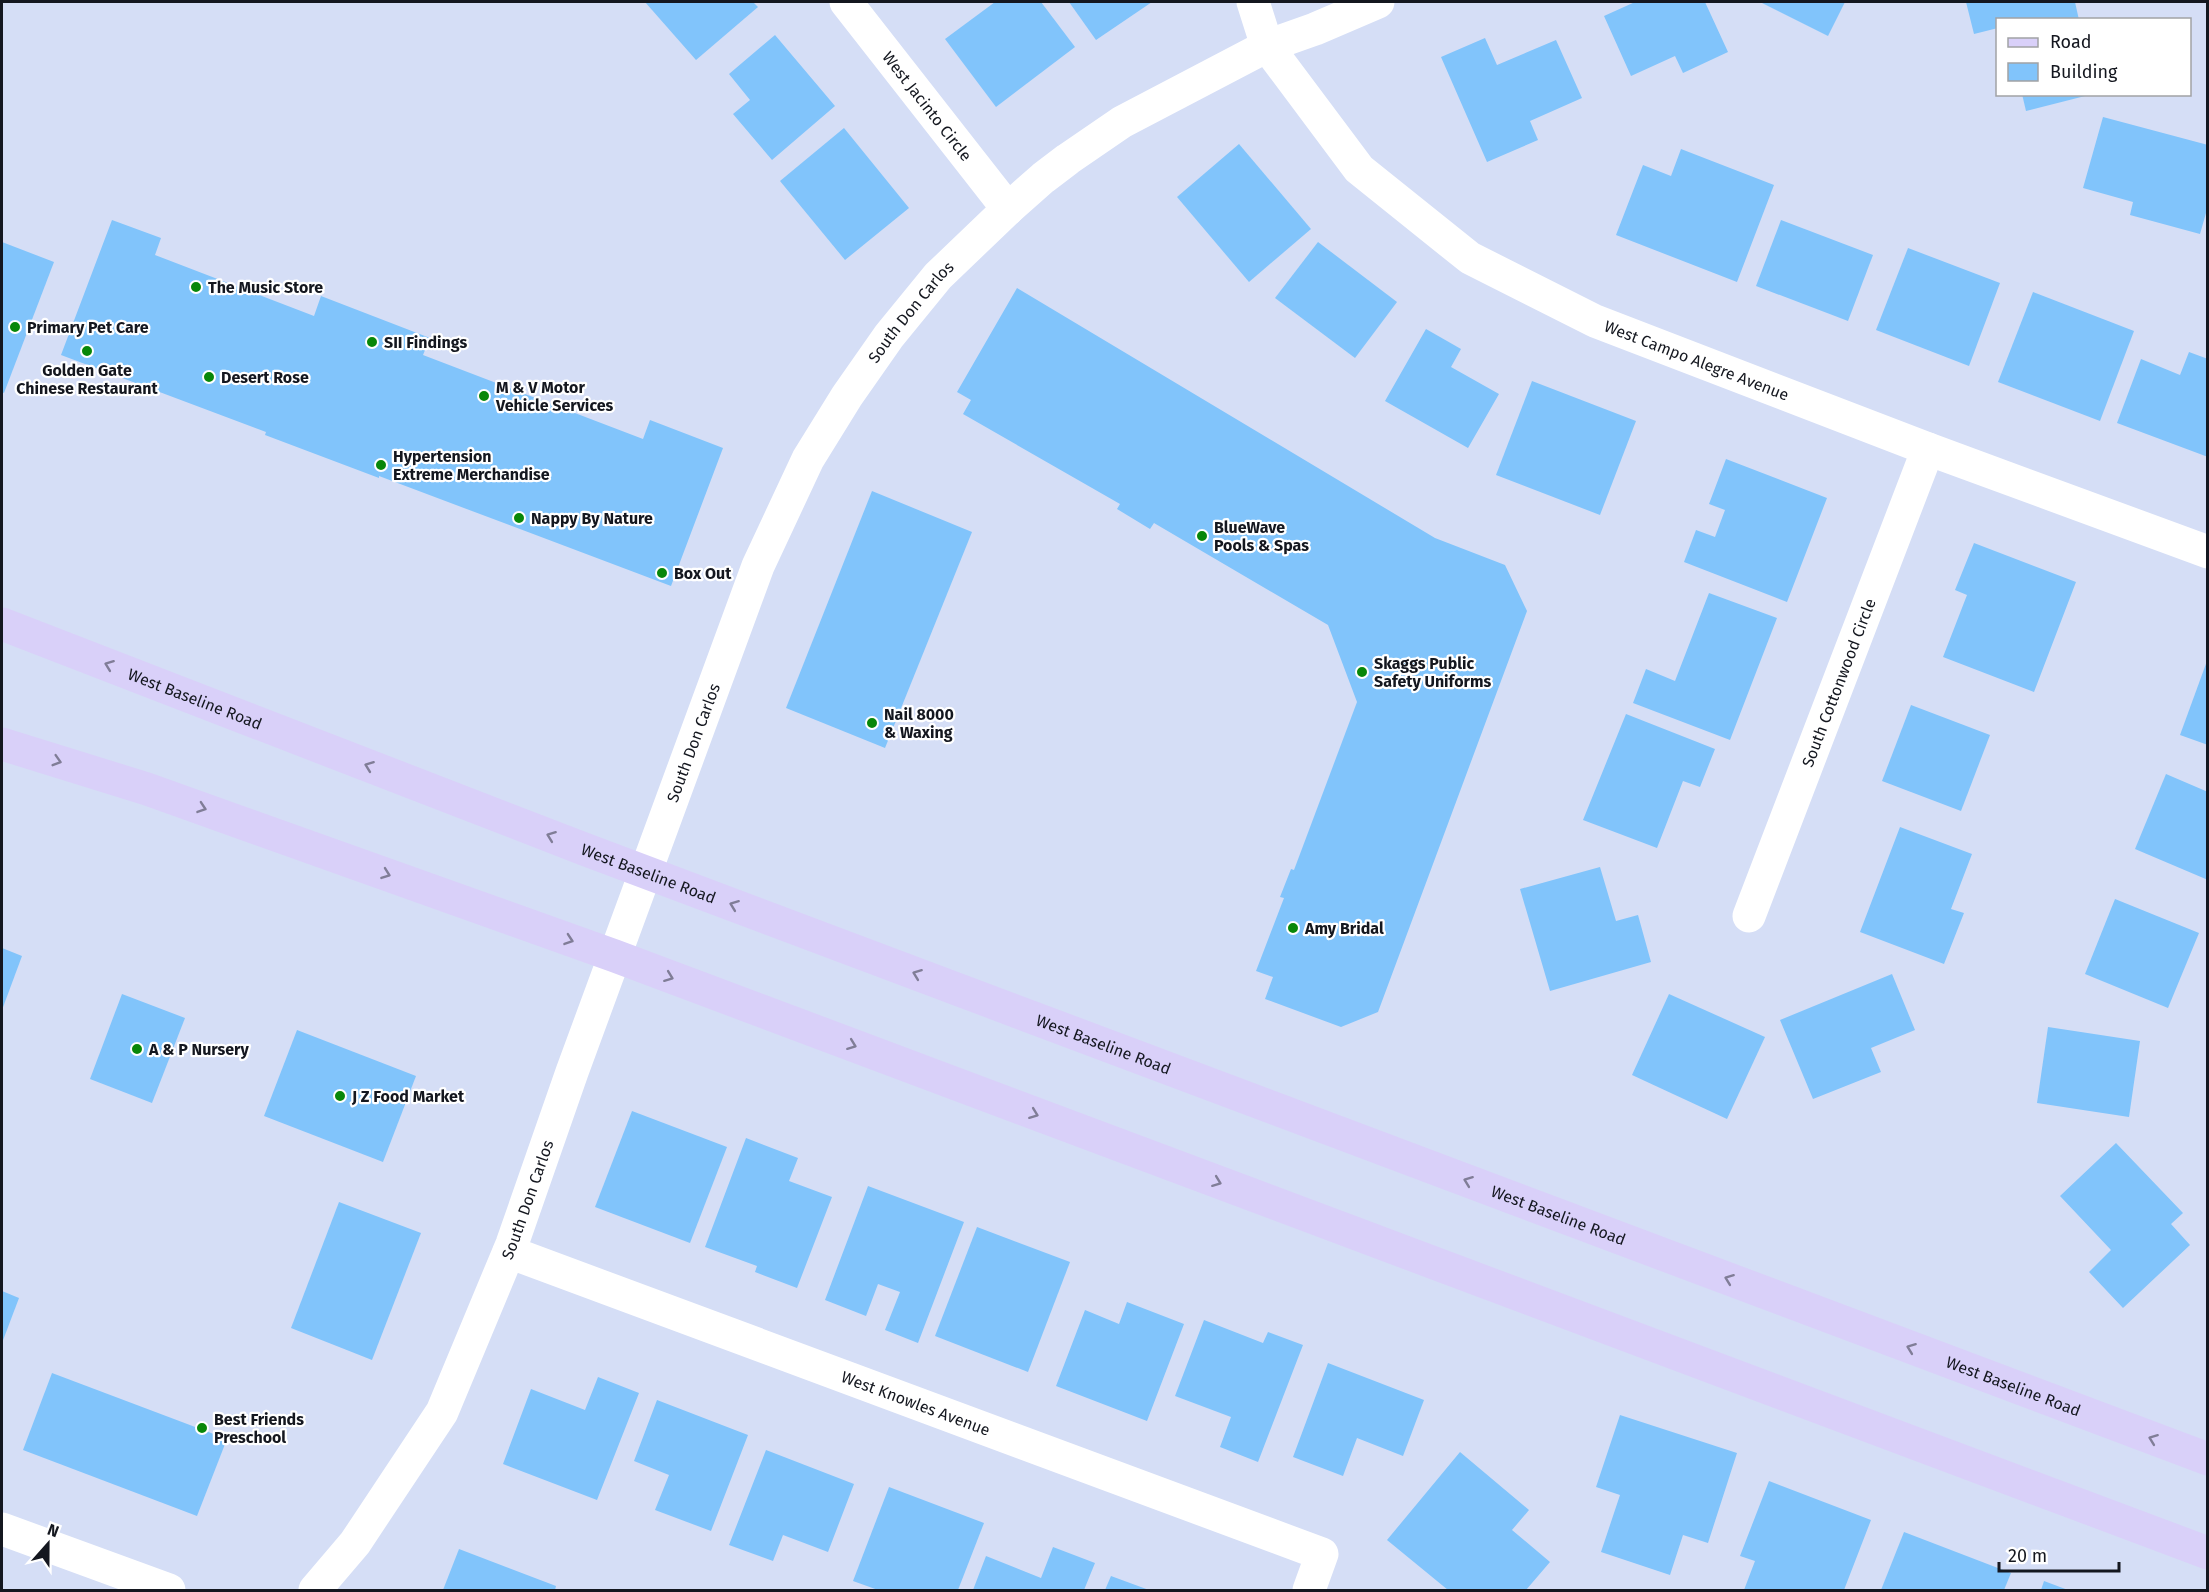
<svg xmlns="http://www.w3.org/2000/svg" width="2209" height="1592" font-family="'Fira Sans',sans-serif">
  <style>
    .building { fill: #81c4fb }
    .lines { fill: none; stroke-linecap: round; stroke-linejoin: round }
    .minor { stroke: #fff; stroke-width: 33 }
    .major { stroke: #d9d0f9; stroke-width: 33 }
    .oneway { stroke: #807d97 }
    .poi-dot { fill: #088709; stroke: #fff; stroke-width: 2 }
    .labels { text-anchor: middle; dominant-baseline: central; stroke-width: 4.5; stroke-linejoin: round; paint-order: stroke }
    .street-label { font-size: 16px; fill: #14171f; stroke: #fff }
    .poi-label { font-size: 16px; font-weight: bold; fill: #14171f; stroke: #fff; text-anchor: start }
  </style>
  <rect width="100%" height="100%" fill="#d5def6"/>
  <g class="building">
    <polygon points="645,2 753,2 758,7 696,60"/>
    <polygon points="995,2 1041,2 1075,47 996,107 945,39"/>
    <polygon points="1069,2 1152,2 1096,40"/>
    <polygon points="1635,2 1705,2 1728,52 1683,73 1675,56 1631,76 1604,16"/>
    <polygon points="1760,2 1845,2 1828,36"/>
    <polygon points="1966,2 2075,2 2079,20 1998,20 1998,28 1974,34"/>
    <polygon points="775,35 835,106 772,160 733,114 750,100 729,74"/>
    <polygon points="1485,38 1497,65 1556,40 1582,98 1530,121 1538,140 1487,162 1441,57"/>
    <polygon points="2022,94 2089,94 2089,95 2026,111"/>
    <polygon points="2103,117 2208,145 2208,206 2200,234 2130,215 2133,202 2083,188"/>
    <polygon points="844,128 909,208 845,260 780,181"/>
    <polygon points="1239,144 1311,229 1249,282 1177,197"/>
    <polygon points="1681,149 1774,185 1737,282 1616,235 1643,165 1671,176"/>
    <polygon points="112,220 161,238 155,255 314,316 321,296 430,338 423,355 643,439 650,420 723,448 671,586 379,476 379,478 265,435 266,432 61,355"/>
    <polygon points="1781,220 1873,255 1848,321 1756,286"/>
    <polygon points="2,242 54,262 4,393 2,392"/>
    <polygon points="1318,242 1397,302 1355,358 1275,298"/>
    <polygon points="1908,248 2000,283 1969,366 1876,330"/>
    <polygon points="1017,288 1435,538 1505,565 1527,611 1378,1012 1341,1027 1265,999 1273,977 1256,971 1284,898 1280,897 1291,869 1294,870 1357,702 1328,625 1154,523 1150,529 1117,509 1120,504 963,414 971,400 957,392"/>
    <polygon points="2033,292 2134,331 2100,421 1998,382"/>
    <polygon points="1426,329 1461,349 1451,367 1499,394 1468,448 1385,401"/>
    <polygon points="2189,352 2208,359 2208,457 2117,423 2141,359 2180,375"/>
    <polygon points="1532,381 1636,421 1600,515 1496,475"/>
    <polygon points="1726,459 1827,498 1787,602 1684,562 1696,530 1715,537 1725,510 1709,504"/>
    <polygon points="872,491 972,532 885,748 786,708"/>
    <polygon points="1974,543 2076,582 2034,692 1943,657 1967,595 1955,590"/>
    <polygon points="1709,593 1777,618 1730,740 1633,703 1646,669 1675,681"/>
    <polygon points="2207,661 2208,661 2208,745 2180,735"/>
    <polygon points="1911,705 1990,735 1961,811 1882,781"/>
    <polygon points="1626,714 1715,749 1700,787 1683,781 1657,848 1583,820"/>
    <polygon points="2166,774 2208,792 2208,880 2135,849"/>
    <polygon points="1900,827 1972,854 1951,909 1964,913 1944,964 1860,932"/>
    <polygon points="1600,867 1616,921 1638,915 1651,962 1550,991 1520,889"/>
    <polygon points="2115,899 2199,933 2168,1008 2085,974"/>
    <polygon points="2,948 22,956 2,1010"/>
    <polygon points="1892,974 1915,1030 1871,1048 1881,1072 1813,1099 1780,1020"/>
    <polygon points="122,994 185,1018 152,1103 90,1079"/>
    <polygon points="1669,994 1765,1037 1727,1119 1632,1075"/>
    <polygon points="2048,1027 2140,1041 2129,1117 2037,1103"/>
    <polygon points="297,1030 416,1076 383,1162 264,1116"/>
    <polygon points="632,1111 727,1147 690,1243 595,1207"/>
    <polygon points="746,1138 798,1158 789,1181 832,1197 797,1288 755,1272 757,1266 705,1247"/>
    <polygon points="2116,1143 2183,1213 2171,1224 2190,1245 2123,1308 2089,1272 2111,1250 2060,1196"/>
    <polygon points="868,1186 964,1222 918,1343 885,1330 900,1292 878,1284 866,1316 825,1300"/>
    <polygon points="339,1202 421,1233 372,1360 291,1328"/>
    <polygon points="977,1227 1070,1262 1028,1372 935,1336"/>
    <polygon points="2,1291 19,1298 2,1343"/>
    <polygon points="1127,1302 1184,1324 1147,1421 1056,1386 1085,1310 1119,1324"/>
    <polygon points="1204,1320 1263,1343 1268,1332 1303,1345 1258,1462 1220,1447 1231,1417 1175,1396"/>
    <polygon points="1328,1363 1424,1400 1403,1456 1357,1438 1343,1476 1293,1457"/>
    <polygon points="52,1373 227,1439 197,1516 23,1450"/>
    <polygon points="598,1377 639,1393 597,1500 503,1464 531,1389 585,1410"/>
    <polygon points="657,1400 748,1435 711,1531 655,1510 669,1475 634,1461"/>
    <polygon points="1620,1415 1737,1453 1708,1543 1683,1535 1670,1575 1601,1552 1620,1495 1596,1487"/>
    <polygon points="766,1450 854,1484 828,1552 783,1535 773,1561 729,1545"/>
    <polygon points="1460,1452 1529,1510 1512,1530 1550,1562 1526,1590 1448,1590 1387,1540"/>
    <polygon points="1769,1481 1871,1520 1844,1590 1744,1590 1755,1561 1740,1556"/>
    <polygon points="889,1487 984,1523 958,1590 878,1590 853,1581"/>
    <polygon points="1904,1532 2011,1573 2004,1590 1881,1590"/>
    <polygon points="1053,1547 1095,1563 1084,1590 973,1590 986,1556 1041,1578"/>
    <polygon points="459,1549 556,1586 555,1590 443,1590"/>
    <polygon points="1111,1576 1149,1590 1105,1590"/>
    <polygon points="2044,1581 2068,1590 2041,1590"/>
  </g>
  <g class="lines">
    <g class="minor">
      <path id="s1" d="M846,2L1008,209"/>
      <path id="s2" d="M1253,2L1267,46L1359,169L1470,258L1595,321L1928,449L2208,552"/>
      <path id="s3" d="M1749,916L1928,449"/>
      <path id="s4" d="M509,1252L1322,1554L1309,1590"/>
      <polyline points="2,1529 169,1590"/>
      <path id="s5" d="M315,1590L355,1543L442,1412L512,1244L572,1072L758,566L808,459L847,396L889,336L938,276L1008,209L1043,178L1068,159L1122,122L1267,46L1315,29L1378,2"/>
    </g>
    <g class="major">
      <path id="s6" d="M2,624L584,849L2208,1459"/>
      <polyline points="2,744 147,789 615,956 2208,1553"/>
    </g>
  </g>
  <defs><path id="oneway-chevron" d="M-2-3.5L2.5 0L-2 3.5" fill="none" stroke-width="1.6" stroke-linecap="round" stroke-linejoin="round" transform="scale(1.5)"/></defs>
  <g class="oneway">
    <use href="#oneway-chevron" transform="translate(109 665) rotate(-159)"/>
    <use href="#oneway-chevron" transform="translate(57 761) rotate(17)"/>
    <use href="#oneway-chevron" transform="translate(369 766) rotate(-159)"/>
    <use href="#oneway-chevron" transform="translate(202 808) rotate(19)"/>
    <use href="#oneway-chevron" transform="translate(551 836) rotate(-159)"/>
    <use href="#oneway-chevron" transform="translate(386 874) rotate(20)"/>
    <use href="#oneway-chevron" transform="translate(734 905) rotate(-159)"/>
    <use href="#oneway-chevron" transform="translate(569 940) rotate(19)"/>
    <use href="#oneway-chevron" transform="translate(917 974) rotate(-159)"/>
    <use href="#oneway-chevron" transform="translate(669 977) rotate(21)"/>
    <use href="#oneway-chevron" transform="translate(852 1045) rotate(21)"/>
    <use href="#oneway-chevron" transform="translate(1034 1114) rotate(21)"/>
    <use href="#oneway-chevron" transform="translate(1468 1181) rotate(-159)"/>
    <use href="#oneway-chevron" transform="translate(1217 1182) rotate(21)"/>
    <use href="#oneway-chevron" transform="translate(1729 1279) rotate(-159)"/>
    <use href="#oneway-chevron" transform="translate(1911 1348) rotate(-159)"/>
    <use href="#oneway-chevron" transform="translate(2153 1439) rotate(-159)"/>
  </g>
  <g class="poi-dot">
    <circle cx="196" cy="287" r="6"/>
    <circle cx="15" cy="327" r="6"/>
    <circle cx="372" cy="342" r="6"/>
    <circle cx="87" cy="351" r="6"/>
    <circle cx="209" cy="377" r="6"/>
    <circle cx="484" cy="396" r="6"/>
    <circle cx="381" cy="465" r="6"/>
    <circle cx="519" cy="518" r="6"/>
    <circle cx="1202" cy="536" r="6"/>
    <circle cx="662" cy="573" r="6"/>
    <circle cx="1362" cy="672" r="6"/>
    <circle cx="872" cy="723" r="6"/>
    <circle cx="1293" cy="928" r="6"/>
    <circle cx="137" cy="1049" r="6"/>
    <circle cx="340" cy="1096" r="6"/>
    <circle cx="202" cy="1428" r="6"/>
  </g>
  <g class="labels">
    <g class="street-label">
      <text stroke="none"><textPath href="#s1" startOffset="132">West Jacinto Circle</textPath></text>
      <text stroke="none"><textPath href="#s5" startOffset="1420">South Don Carlos</textPath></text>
      <text stroke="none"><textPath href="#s2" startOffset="591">West Campo Alegre Avenue</textPath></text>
      <text stroke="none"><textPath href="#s3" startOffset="250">South Cottonwood Circle</textPath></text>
      <text stroke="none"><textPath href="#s6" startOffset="207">West Baseline Road</textPath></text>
      <text stroke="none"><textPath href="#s5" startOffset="934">South Don Carlos</textPath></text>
      <text stroke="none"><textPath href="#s6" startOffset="693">West Baseline Road</textPath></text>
      <text stroke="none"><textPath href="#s6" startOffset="1179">West Baseline Road</textPath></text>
      <text stroke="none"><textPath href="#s5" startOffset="448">South Don Carlos</textPath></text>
      <text stroke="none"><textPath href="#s6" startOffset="1665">West Baseline Road</textPath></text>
      <text stroke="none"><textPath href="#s6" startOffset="2151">West Baseline Road</textPath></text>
      <text stroke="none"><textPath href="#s4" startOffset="434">West Knowles Avenue</textPath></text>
    </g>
    <g class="poi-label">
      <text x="208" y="287">The Music Store</text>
      <text x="27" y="327">Primary Pet Care</text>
      <text x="384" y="342">SII Findings</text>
      <text x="87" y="370" text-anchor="middle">Golden Gate<tspan x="87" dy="18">Chinese Restaurant</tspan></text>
      <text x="221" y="377">Desert Rose</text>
      <text x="496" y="387">M &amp; V Motor<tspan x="496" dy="18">Vehicle Services</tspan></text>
      <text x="393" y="456">Hypertension<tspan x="393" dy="18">Extreme Merchandise</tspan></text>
      <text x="531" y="518">Nappy By Nature</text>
      <text x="1214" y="527">BlueWave<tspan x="1214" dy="18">Pools &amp; Spas</tspan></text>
      <text x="674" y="573">Box Out</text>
      <text x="1374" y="663">Skaggs Public<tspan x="1374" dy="18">Safety Uniforms</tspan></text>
      <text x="884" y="714">Nail 8000<tspan x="884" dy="18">&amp; Waxing</tspan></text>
      <text x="1305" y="928">Amy Bridal</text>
      <text x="149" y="1049">A &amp; P Nursery</text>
      <text x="352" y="1096">J Z Food Market</text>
      <text x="214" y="1419">Best Friends<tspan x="214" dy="18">Preschool</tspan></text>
    </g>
  </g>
  <rect width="2209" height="1592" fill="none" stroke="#14171f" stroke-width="6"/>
  <rect x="1996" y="18" width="195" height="78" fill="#ffffff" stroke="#a1a2a5" stroke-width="1.5"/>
  <rect x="2008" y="38" width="30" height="9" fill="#d9d0f9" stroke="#a1a2a5" stroke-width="1.5"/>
  <text x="2050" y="48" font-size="18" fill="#14171f">Road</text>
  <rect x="2008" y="63" width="30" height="18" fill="#81c4fb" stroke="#a1a2a5" stroke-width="1.5"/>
  <text x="2050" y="78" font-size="18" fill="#14171f">Building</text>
  <g transform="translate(48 1544) rotate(21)" stroke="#ffffff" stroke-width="4.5" paint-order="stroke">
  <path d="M0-4.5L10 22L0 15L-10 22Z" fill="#14171f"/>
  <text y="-9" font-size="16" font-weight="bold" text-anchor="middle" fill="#14171f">N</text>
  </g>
  <path d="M1999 1562v9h120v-9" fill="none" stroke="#14171f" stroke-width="3"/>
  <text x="2008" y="1562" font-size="18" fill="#14171f" stroke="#ffffff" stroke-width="4.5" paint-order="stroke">20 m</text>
</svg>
